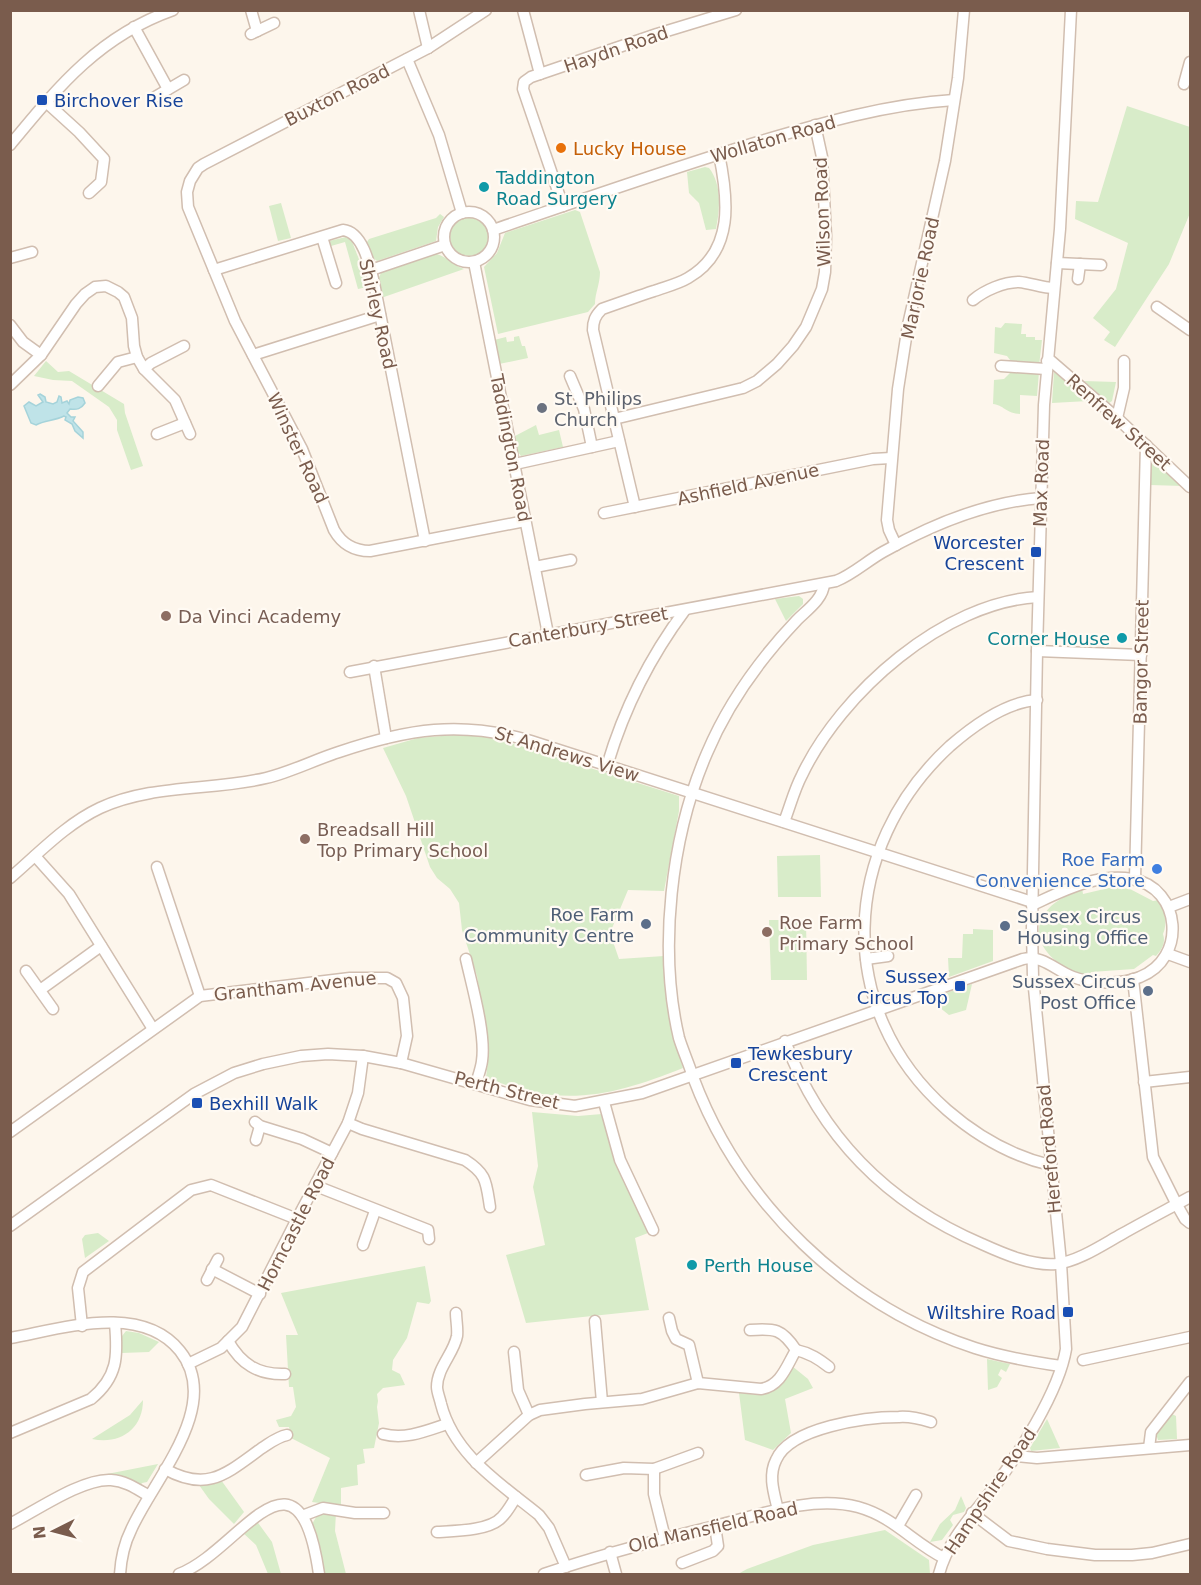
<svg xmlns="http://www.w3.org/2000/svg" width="1201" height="1585" font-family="'DejaVu Sans',sans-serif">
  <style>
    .green { fill: #d8ecc9 }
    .water { fill: #bfe3e8; stroke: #a5d3da; stroke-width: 1.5 }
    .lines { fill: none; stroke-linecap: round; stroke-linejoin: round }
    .minor-casing { stroke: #d1beb0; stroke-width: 13 }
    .minor { stroke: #fff; stroke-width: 10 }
    .transit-dot { fill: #1a4fb4; stroke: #fffaf3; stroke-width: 2 }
    .food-dot { fill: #e8710a; stroke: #fffaf3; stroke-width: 2 }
    .culture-dot { fill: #0f9aa8; stroke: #fffaf3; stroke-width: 2 }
    .worship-dot { fill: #6b7280; stroke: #fffaf3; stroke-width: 2 }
    .education-dot { fill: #8d6e63; stroke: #fffaf3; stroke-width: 2 }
    .shop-dot { fill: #3f7fe0; stroke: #fffaf3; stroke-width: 2 }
    .service-dot { fill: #5c6f8a; stroke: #fffaf3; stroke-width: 2 }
    .labels { text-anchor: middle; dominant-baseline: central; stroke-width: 4.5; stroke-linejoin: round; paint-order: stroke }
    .street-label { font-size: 18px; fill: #7a5c4d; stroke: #fffaf3 }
    .transit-label { font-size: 18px; fill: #164399; stroke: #fffaf3; text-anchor: start }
    .food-label { font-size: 18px; fill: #c56008; stroke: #fffaf3; text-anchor: start }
    .culture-label { font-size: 18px; fill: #0d838f; stroke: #fffaf3; text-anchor: start }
    .worship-label { font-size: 18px; fill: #5b616d; stroke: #fffaf3; text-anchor: start }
    .education-label { font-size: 18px; fill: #785e54; stroke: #fffaf3; text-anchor: start }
    .shop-label { font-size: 18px; fill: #366cbe; stroke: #fffaf3; text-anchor: end }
    .service-label { font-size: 18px; fill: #4e5e75; stroke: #fffaf3; text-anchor: end }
  </style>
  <rect width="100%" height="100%" fill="#fdf6ec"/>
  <g class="green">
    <polygon points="1127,106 1190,127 1190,213 1169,264 1115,347 1104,340 1110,332 1093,318 1116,289 1128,243 1075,219 1076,201 1098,202"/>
    <path d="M705,167L709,168C722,184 720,210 716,229L706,230L699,203L689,193L687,172Z"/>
    <polygon points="281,203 291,238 278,241 269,206"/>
    <path d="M575,210L580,212L600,272C600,284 595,293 595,304L588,312L498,334L484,267L497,253L505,233Z"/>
    <polygon points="440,214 444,217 438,227 436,241 377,261 372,257 367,242 369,239 436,218"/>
    <circle cx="469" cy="237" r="19"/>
    <polygon points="346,237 351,239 364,272 367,287 358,289 345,242 331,246 329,241"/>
    <path d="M436,254C446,256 454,266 464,269L384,297L382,296L378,279L382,271Z"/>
    <polygon points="1005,323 1022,324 1021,334 1026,334 1026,337 1035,337 1035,340 1042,340 1039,366 1013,364 1007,356 994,353 995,327 1001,328"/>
    <polygon points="519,336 522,346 525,346 528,358 499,364 494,340 506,337 507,342 514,341 514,337"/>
    <polygon points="46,361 58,372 69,371 124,404 125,413 143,466 131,470 117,430 117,420 109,407 72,381 53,380 34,376"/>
    <path d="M1012,371L1039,372L1037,396L1020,395V414C1005,413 1004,405 993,404L994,380L1004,379Z"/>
    <polygon points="1054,372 1088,401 1052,403"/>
    <polygon points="1084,381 1116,382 1112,401 1109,403"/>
    <polygon points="536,425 539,435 559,430 563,447 521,456 518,452 515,436"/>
    <polygon points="1152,460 1154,460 1183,486 1150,485"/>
    <polygon points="799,596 803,599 803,604 786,621 775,599"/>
    <path d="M466,734L495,738L679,796V811L664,891L628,890L610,933L619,959L664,956L672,1030L683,1068C632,1088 591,1102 535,1093C519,1091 502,1083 486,1078L489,1052L477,976L462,930L459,903L450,889L437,878L430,867L406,796L383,748L418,738Z"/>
    <polygon points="820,855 821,897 778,897 777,856"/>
    <path d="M1113,887L1130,889L1153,901L1159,900C1164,910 1168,923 1163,934C1166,943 1162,949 1156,956L1153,955L1134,969L1091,972L1089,976C1063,972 1025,944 1044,915C1052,901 1068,895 1082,888L1083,894Z"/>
    <polygon points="769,920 806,920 807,980 771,980"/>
    <polygon points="973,929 993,930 993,961 949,977 948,958 962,958 963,934 973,934"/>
    <polygon points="972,984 966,1010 949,1015 929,999"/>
    <polygon points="532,1112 578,1116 602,1114 622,1175 648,1233 635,1238 649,1310 526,1323 506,1255 545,1245 533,1187 538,1166"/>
    <polygon points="98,1233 109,1241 85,1258 82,1239 85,1235"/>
    <polygon points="425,1266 431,1301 429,1304 417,1302 407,1338 393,1360 392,1370 400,1374 405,1385 383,1388 377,1394 378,1401 377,1407 379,1423 374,1448 363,1449 365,1463 357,1465 358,1485 341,1488 341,1506 312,1502 330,1458 291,1438 289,1427 279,1427 276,1420 291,1416 296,1407 293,1387 289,1387 286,1335 298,1335 281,1293"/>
    <polygon points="126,1331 139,1333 159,1342 149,1352 122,1353 122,1336"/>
    <polygon points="987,1359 1010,1364 1006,1372 1001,1369 998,1375 1002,1378 997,1387 988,1390"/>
    <path d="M792,1366L808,1379L813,1388L785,1399L791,1433L773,1450L745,1440L739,1393C770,1397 778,1394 792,1366Z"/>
    <path d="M143,1400C143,1429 120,1445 92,1439L130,1415Z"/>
    <polygon points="1172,1414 1176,1416 1177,1439 1158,1440 1156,1434"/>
    <polygon points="1047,1419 1060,1448 1031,1451 1030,1448"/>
    <polygon points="158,1464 147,1482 142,1483 141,1485 107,1474"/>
    <polygon points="221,1480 244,1512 234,1524 209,1499 199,1485"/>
    <polygon points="961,1496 966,1508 964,1512 953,1515 950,1520 953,1525 942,1540 930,1542 940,1524 955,1510"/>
    <polygon points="321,1509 336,1512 335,1531 346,1574 323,1574 322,1564 312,1524"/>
    <polygon points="256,1520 272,1542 281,1574 268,1574 256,1545 242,1532"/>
    <polygon points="885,1530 929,1560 930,1574 738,1574 747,1569 813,1545"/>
  </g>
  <path class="water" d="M40,394L45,397L46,402L53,404L57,402L59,396L61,397L62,403L67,401L69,404L70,400L78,397L83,398L85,403C81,409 77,410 70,409L67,413L71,417H75L73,421L83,432V438L75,431L72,424L65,420L66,417L64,416C54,421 45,420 36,425L31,423L24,406L29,402L36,406L43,402L38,395Z"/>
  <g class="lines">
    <g class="minor-casing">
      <g id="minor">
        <polyline points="251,10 257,31"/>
        <polyline points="419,10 428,48"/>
        <path d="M486,10L428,48L204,164L198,168L190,181L187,192L188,207L235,321L302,449L334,530C342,544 354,551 370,551L525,521"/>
        <polyline points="523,10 540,74"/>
        <polyline points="134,27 168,89"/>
        <polyline points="251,34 274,23"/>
        <polyline points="407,59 439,135 462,213"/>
        <polyline points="1184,84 1190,62"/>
        <polyline points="155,97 184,80"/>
        <polyline points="46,102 79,132 104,159 101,182 89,193"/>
        <path d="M10,145C58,87 99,36 173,10"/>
        <polyline points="563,206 523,89 524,82 531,77 657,34 736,10"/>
        <circle cx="469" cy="237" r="25"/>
        <path d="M493,230C581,200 669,169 758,142C822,123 887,104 954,100"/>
        <polyline points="322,237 336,283"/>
        <polyline points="10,258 32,252"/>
        <polyline points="474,262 548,634"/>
        <polyline points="1057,263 1101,265"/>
        <path d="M214,270L343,230C363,232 370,266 374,283L425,541"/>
        <polyline points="371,270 445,245"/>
        <polyline points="1078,279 1080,264"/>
        <path d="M973,300C985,290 1004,282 1019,282C1031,283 1042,288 1054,288"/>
        <polyline points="1157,307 1190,330"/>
        <polyline points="10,325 23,342 41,355"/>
        <polyline points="253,355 380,315"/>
        <polyline points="1047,361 1051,361 1117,418 1190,487"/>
        <polyline points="1001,366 1046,369"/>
        <polyline points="144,369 151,363 184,346"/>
        <polyline points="570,376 584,409 592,447"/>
        <polyline points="10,385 41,355 76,304 85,294 95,287 106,286 118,292 124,297 132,318 134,346 137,357 144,369 175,400 190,434"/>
        <polyline points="98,386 118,362 137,357"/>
        <polyline points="1117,418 1124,388 1124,361"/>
        <polyline points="614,419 743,388 757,381 777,364 793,346 806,327 822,289 825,272 826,236 822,157 815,125"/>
        <polyline points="157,434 185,423"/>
        <polyline points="515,464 619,441"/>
        <path d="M635,507L593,330C593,321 595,316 602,309C619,303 636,297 654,291C665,287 678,284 688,278C735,251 728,198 719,154"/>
        <polyline points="604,513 873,459 891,458"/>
        <polyline points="896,545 889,530 887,520 898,389 908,325 945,161 958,78 964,10"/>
        <polyline points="535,567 571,560"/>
        <path d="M824,584C823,599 807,610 797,620C760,659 728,703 707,753C671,836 658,949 679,1038C683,1051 689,1064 693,1077C740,1203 846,1306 975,1348C1003,1357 1033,1362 1061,1366"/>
        <polyline points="1037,651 1141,655"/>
        <polyline points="374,666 386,738"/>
        <path d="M350,672L836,581C852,575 867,561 883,552C931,525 985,502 1041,498"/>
        <path d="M1037,700C1006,702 973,726 950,746C840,847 833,1010 947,1110C977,1136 1012,1156 1050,1165"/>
        <path d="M607,766C624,708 650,657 685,610"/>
        <path d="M784,822C790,807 794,790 802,775C841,693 944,602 1038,597"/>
        <polyline points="35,856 69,894 153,1029"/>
        <polyline points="157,867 200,996"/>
        <path d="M10,878C39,853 66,824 100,808C152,784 211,791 266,778C291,772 314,760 339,752C407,729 461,720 531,741L1032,902"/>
        <polyline points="1135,879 1146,445"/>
        <polyline points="1169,907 1190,899"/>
        <polyline points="1168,954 1190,962"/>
        <path d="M466,959C472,986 486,1034 482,1061C481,1069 478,1076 476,1084"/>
        <polyline points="866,959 888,956"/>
        <polyline points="26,971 53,1009"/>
        <polyline points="1133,979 1153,1157 1177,1205 1185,1219 1190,1223"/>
        <polyline points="40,990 101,946"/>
        <path d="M785,1041C821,1137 888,1204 982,1244C1004,1254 1032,1266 1056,1264C1079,1261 1102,1245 1122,1234C1145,1221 1168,1209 1190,1197"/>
        <polyline points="1144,1082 1190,1077"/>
        <polyline points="604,1102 620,1160 653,1230"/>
        <polyline points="255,1122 260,1126 302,1139 332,1153"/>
        <path d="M348,1123L362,1129L465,1160C487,1174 486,1182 490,1207"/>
        <polyline points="10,1132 200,996 350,978 387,978 396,983 403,998 407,1036 401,1063"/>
        <polyline points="256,1140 260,1126"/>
        <polyline points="316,1186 428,1230 429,1239"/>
        <path d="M10,1226L194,1094L234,1073L263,1064L301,1056L328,1054L363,1056L401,1063L530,1100L575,1106L642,1093L1023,959C1043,955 1055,970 1073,977C1091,984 1122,985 1140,977C1187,959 1182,888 1132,879C1096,873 1063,891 1032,905"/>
        <polyline points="363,1245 375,1211"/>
        <polyline points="212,1269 260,1294"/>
        <polyline points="207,1280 218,1259"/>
        <path d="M456,1313C456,1320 458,1329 457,1336C454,1353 437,1368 437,1387C437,1392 440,1399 441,1404C454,1455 501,1484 539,1515L549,1528L566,1567"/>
        <polyline points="669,1318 672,1331 676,1339 689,1345 698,1383"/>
        <polyline points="595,1321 602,1402"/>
        <polyline points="82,1326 78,1288 83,1272 191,1190 211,1185 297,1219"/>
        <path d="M10,1338C61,1329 141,1302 180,1351C224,1406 152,1481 131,1530C124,1544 121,1559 120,1574"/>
        <path d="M228,1341C241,1364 258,1375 285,1374"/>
        <path d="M796,1350C810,1353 819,1359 829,1367"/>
        <polyline points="514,1352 518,1390 529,1415"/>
        <polyline points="1083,1360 1190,1337"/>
        <polyline points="188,1364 221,1348 242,1327 297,1219 348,1123 358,1093 363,1056"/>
        <path d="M10,1433L91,1399C118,1377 118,1356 115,1323"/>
        <path d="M383,1434C405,1440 426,1431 447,1424"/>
        <polyline points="1149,1448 1151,1432 1190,1382"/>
        <polyline points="1015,1456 1037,1458 1190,1445"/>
        <path d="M476,1463L529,1415L540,1410L585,1404L642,1399L698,1383L761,1389C781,1386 787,1365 796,1350C782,1329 775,1328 750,1330"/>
        <path d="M165,1469C208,1493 227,1473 262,1448C270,1443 277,1437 287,1435"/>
        <polyline points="654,1469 654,1494 665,1538"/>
        <polyline points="586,1475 624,1468 654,1469 698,1453"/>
        <path d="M778,1510C774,1493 768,1476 776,1460C790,1427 867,1417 899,1417C910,1416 921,1419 931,1422"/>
        <polyline points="972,1513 1009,1541 1047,1549 1095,1555 1132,1555 1152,1553 1190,1544"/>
        <polyline points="302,1516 323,1508 355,1513 384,1513"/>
        <path d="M10,1524C37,1510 83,1478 111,1480C126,1481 137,1489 149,1496"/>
        <polyline points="898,1526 916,1495"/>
        <path d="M437,1532C454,1531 490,1531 502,1517C508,1511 512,1503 516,1497"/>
        <polyline points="610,1552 616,1574"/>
        <polyline points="682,1563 713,1551 718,1546 715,1526"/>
        <path d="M179,1574C239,1552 298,1429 319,1574"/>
        <path d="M544,1574C600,1555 657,1540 715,1526C759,1515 812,1495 858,1507C894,1517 912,1542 944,1558"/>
        <path d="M939,1574C948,1540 971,1517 992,1490C1018,1455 1059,1392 1066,1349L1061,1263L1033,978L1032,928L1037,651L1044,405L1060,229L1071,10"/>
      </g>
    </g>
    <use href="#minor" class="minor"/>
  </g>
  <g class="transit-dot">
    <rect x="36" y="94" width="12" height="12" rx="3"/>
    <rect x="1030" y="546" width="12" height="12" rx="3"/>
    <rect x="954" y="980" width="12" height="12" rx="3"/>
    <rect x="730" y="1057" width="12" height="12" rx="3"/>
    <rect x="191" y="1097" width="12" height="12" rx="3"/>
    <rect x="1062" y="1306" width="12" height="12" rx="3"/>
  </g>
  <circle class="food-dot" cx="561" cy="148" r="6"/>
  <g class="culture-dot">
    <circle cx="484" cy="187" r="6"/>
    <circle cx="1122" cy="638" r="6"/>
    <circle cx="692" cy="1265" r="6"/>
  </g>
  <circle class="worship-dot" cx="542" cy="408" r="6"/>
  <g class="education-dot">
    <circle cx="166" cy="616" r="6"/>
    <circle cx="305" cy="839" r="6"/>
    <circle cx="767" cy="932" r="6"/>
  </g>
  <circle class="shop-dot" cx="1157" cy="869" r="6"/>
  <g class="service-dot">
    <circle cx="646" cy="924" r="6"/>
    <circle cx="1005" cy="926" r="6"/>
    <circle cx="1148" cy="991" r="6"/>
  </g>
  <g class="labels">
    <g class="street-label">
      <text transform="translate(616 49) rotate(-19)">Haydn Road</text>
      <text transform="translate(337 95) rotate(-27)">Buxton Road</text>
      <text transform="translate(773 139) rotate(-16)">Wollaton Road</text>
      <text transform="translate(822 212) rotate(-92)">Wilson Road</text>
      <text transform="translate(920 278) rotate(-78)">Marjorie Road</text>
      <text transform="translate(378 314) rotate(77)">Shirley Road</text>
      <text transform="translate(1119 422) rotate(42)">Renfrew Street</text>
      <text transform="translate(298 448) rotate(65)">Winster Road</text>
      <text transform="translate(511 448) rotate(79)">Taddington Road</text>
      <text transform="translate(1041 483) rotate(-88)">Max Road</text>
      <text transform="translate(748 484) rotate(-12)">Ashfield Avenue</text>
      <text transform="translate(588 627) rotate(-10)">Canterbury Street</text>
      <text transform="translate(1141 662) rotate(-89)">Bangor Street</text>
      <text transform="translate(567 754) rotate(17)">St Andrews View</text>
      <text transform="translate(295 986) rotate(-6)">Grantham Avenue</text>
      <text transform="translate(507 1090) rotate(14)">Perth Street</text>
      <text transform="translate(1049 1149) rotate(-95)">Hereford Road</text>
      <text transform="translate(296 1224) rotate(-63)">Horncastle Road</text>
      <text transform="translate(990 1491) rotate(-56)">Hampshire Road</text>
      <text transform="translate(713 1527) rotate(-13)">Old Mansfield Road</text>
    </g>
    <g class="transit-label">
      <text x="54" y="100">Birchover Rise</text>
      <text x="1024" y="542" text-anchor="end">Worcester<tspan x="1024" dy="21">Crescent</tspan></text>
      <text x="948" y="976" text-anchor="end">Sussex<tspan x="948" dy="21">Circus Top</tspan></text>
      <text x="748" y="1053">Tewkesbury<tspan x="748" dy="21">Crescent</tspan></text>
      <text x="209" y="1103">Bexhill Walk</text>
      <text x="1056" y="1312" text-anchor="end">Wiltshire Road</text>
    </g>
    <g class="food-label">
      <text x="573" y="148">Lucky House</text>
    </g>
    <g class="culture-label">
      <text x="496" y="177">Taddington<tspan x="496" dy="21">Road Surgery</tspan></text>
      <text x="1110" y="638" text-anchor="end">Corner House</text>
      <text x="704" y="1265">Perth House</text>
    </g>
    <g class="worship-label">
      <text x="554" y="398">St. Philips<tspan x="554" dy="21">Church</tspan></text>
    </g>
    <g class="education-label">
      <text x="178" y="616">Da Vinci Academy</text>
      <text x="317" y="829">Breadsall Hill<tspan x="317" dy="21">Top Primary School</tspan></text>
      <text x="779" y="922">Roe Farm<tspan x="779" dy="21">Primary School</tspan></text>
    </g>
    <g class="shop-label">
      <text x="1145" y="859">Roe Farm<tspan x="1145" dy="21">Convenience Store</tspan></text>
    </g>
    <g class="service-label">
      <text x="634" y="914">Roe Farm<tspan x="634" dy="21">Community Centre</tspan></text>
      <text x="1017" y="916" text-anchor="start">Sussex Circus<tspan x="1017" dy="21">Housing Office</tspan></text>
      <text x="1136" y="981">Sussex Circus<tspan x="1136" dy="21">Post Office</tspan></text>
    </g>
  </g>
  <rect width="1201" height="1585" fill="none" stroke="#7a5c4d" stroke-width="24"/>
  <g transform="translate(54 1531) rotate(264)" stroke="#fffaf3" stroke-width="4.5" paint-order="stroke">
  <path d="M0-4.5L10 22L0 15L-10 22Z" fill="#7a5c4d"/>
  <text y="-9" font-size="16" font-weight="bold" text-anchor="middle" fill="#7a5c4d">N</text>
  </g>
</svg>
